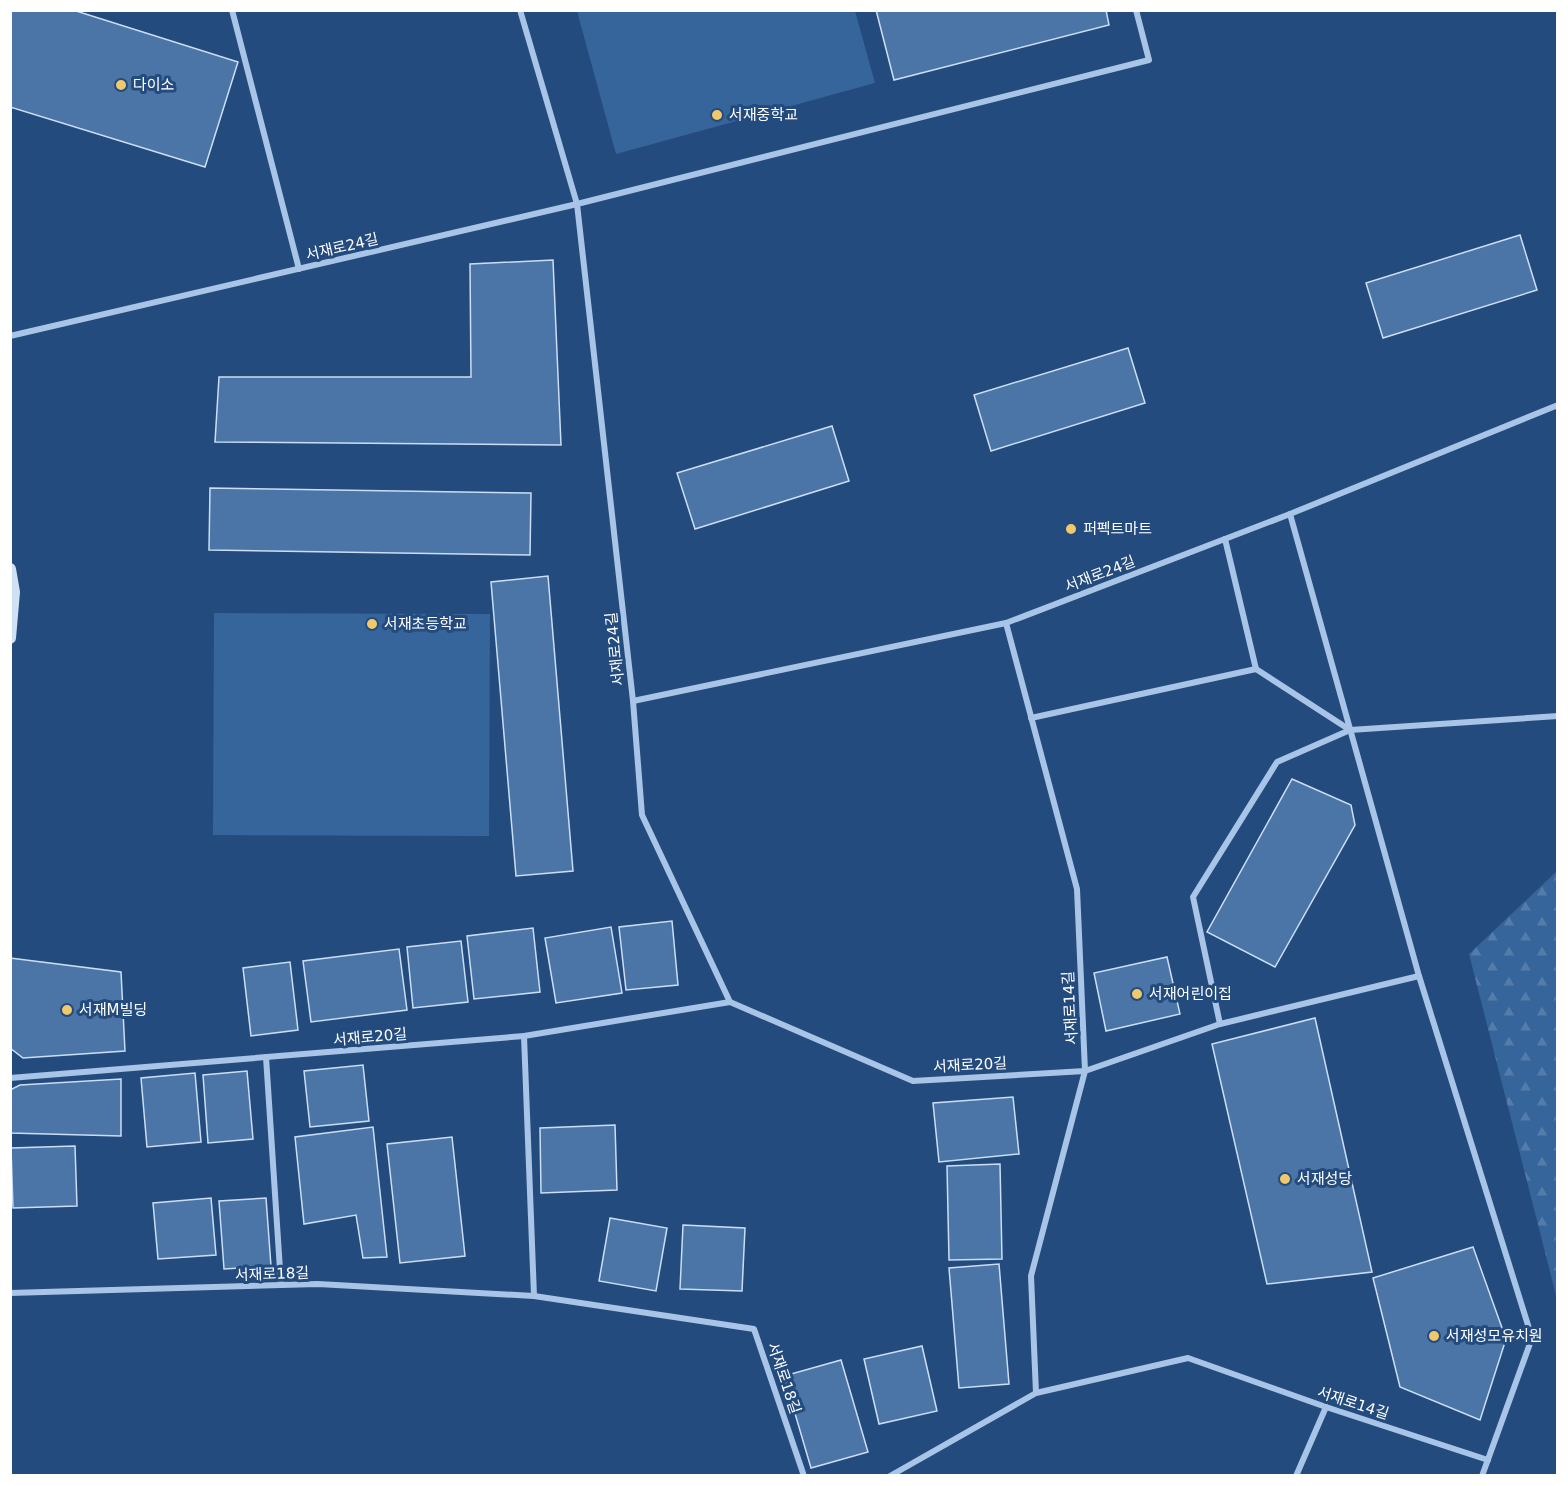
<svg xmlns="http://www.w3.org/2000/svg" width="1568" height="1486" font-family="'DejaVu Sans','Noto Sans KR',sans-serif">
  <style>
    .forest { fill: url(#forest-firs) }
    .garden { fill: #36659b }
    .building { fill: #4b75a7; stroke: #cbdef5; stroke-width: 1.5 }
    .lines { fill: none; stroke-linecap: round; stroke-linejoin: round }
    .minor { stroke: #a8c4e6; stroke-width: 6 }
    .secondary { stroke: #d1e1f5; stroke-width: 12 }
    .poi-dot { fill: #f1c96b; stroke: #234b7e; stroke-width: 2 }
    .labels { text-anchor: middle; dominant-baseline: central; stroke-width: 6; stroke-linejoin: round; paint-order: stroke }
    .poi-label { font-size: 15px; fill: #fff; stroke: #234b7e; text-anchor: start }
    .street-label { font-size: 15px; fill: #fff; stroke: #234b7e }
  </style>
  <defs>
    <pattern id="forest-firs" width="22" height="20" patternUnits="userSpaceOnUse" patternTransform="scale(1.5)"><rect width="22" height="20" fill="#36659b"/><path d="M5 1l3.5 6h-7zM16 11l3.5 6h-7z" fill="#547caa"/></pattern>
  </defs>
  <rect width="100%" height="100%" fill="#234b7e"/>
  <polygon class="forest" points="1557,871 1557,1299 1469,954"/>
  <g class="garden">
    <polygon points="577,11 855,11 875,83 616,154"/>
    <polygon points="214,613 490,614 489,836 213,835"/>
  </g>
  <g class="building">
    <polygon points="10,10 73,10 238,62 205,167 10,107"/>
    <polygon points="876,10 1106,10 1109,25 894,80"/>
    <polygon points="1520,235 1537,290 1383,338 1366,283"/>
    <polygon points="553,260 561,445 215,442 219,377 471,377 470,264"/>
    <polygon points="1128,348 1145,403 991,451 974,395"/>
    <polygon points="832,426 849,481 695,529 677,473"/>
    <polygon points="210,488 531,493 530,555 209,550"/>
    <polygon points="548,576 573,871 516,876 491,582"/>
    <polygon points="1292,779 1351,805 1355,825 1275,967 1207,932"/>
    <polygon points="672,921 678,985 626,990 619,927"/>
    <polygon points="611,927 622,993 556,1003 545,938"/>
    <polygon points="533,928 540,992 474,999 467,936"/>
    <polygon points="461,941 468,1002 413,1008 407,947"/>
    <polygon points="399,949 407,1010 311,1022 303,961"/>
    <polygon points="1167,957 1180,1014 1106,1031 1094,973"/>
    <polygon points="10,958 121,972 125,1051 23,1058 10,1048"/>
    <polygon points="290,962 298,1030 251,1036 243,968"/>
    <polygon points="1315,1018 1372,1272 1267,1284 1212,1044"/>
    <polygon points="363,1065 369,1121 310,1127 304,1071"/>
    <polygon points="247,1071 253,1139 208,1143 203,1075"/>
    <polygon points="195,1073 201,1142 147,1147 141,1078"/>
    <polygon points="121,1079 121,1136 10,1133 10,1090 20,1085"/>
    <polygon points="1013,1097 1019,1154 939,1162 933,1103"/>
    <polygon points="615,1125 617,1190 541,1193 540,1128"/>
    <polygon points="373,1127 387,1257 363,1258 356,1215 304,1224 295,1137"/>
    <polygon points="452,1137 465,1256 400,1263 387,1144"/>
    <polygon points="75,1146 77,1206 13,1208 11,1148"/>
    <polygon points="1000,1164 1002,1259 949,1260 947,1166"/>
    <polygon points="211,1198 216,1255 158,1259 153,1203"/>
    <polygon points="266,1198 271,1266 224,1269 219,1201"/>
    <polygon points="610,1218 667,1228 656,1291 599,1281"/>
    <polygon points="683,1225 745,1228 742,1291 680,1289"/>
    <polygon points="1473,1247 1506,1339 1480,1420 1400,1387 1373,1278"/>
    <polygon points="999,1264 1009,1384 959,1388 949,1268"/>
    <polygon points="922,1346 937,1411 879,1424 864,1359"/>
    <polygon points="841,1360 868,1452 811,1468 784,1376"/>
  </g>
  <g class="lines">
    <g class="minor">
      <polyline points="232,10 299,269"/>
      <polyline points="520,10 577,204 633,701 642,815 730,1002"/>
      <polyline points="10,336 577,204 1149,60 1136,10"/>
      <polyline points="1290,514 1419,976 1532,1338 1482,1476"/>
      <polyline points="1256,669 1350,730"/>
      <polyline points="633,701 1006,623 1290,514 1558,405"/>
      <polyline points="1031,718 1256,669 1225,539"/>
      <polyline points="1220,1024 1193,897 1277,762 1350,730 1558,716"/>
      <polyline points="524,1036 534,1296"/>
      <polyline points="266,1057 281,1285"/>
      <polyline points="10,1078 524,1036 730,1002 913,1081 1085,1071 1220,1024 1419,976"/>
      <polyline points="10,1293 318,1284 534,1296 754,1329 804,1476"/>
      <polyline points="1036,1393 1188,1358 1326,1407 1488,1460"/>
      <polyline points="890,1476 1036,1393 1031,1276 1085,1071 1077,889 1006,623"/>
      <polyline points="1296,1476 1326,1407"/>
    </g>
    <polyline class="secondary" points="10,569 14,592 10,638"/>
  </g>
  <g class="poi-dot">
    <circle cx="121" cy="85" r="6"/>
    <circle cx="717" cy="115" r="6"/>
    <circle cx="1071" cy="529" r="6"/>
    <circle cx="372" cy="624" r="6"/>
    <circle cx="1137" cy="994" r="6"/>
    <circle cx="67" cy="1010" r="6"/>
    <circle cx="1285" cy="1179" r="6"/>
    <circle cx="1434" cy="1336" r="6"/>
  </g>
  <g class="labels">
    <g class="poi-label">
      <text x="133" y="85">다이소</text>
      <text x="729" y="115">서재중학교</text>
      <text x="1083" y="529">퍼펙트마트</text>
      <text x="384" y="624">서재초등학교</text>
      <text x="1149" y="994">서재어린이집</text>
      <text x="79" y="1010">서재M빌딩</text>
      <text x="1297" y="1179">서재성당</text>
      <text x="1446" y="1336">서재성모유치원</text>
    </g>
    <g class="street-label">
      <text transform="translate(342 247) rotate(-13)">서재로24길</text>
      <text transform="translate(1100 574) rotate(-21)">서재로24길</text>
      <text transform="translate(615 649) rotate(-96)">서재로24길</text>
      <text transform="translate(1070 1008) rotate(-93)">서재로14길</text>
      <text transform="translate(370 1037) rotate(-5)">서재로20길</text>
      <text transform="translate(970 1065) rotate(-3)">서재로20길</text>
      <text transform="translate(272 1274) rotate(-2)">서재로18길</text>
      <text transform="translate(784 1378) rotate(71)">서재로18길</text>
      <text transform="translate(1353 1403) rotate(18)">서재로14길</text>
    </g>
  </g>
  <rect width="1568" height="1486" fill="none" stroke="#ffffff" stroke-width="24"/>
</svg>
